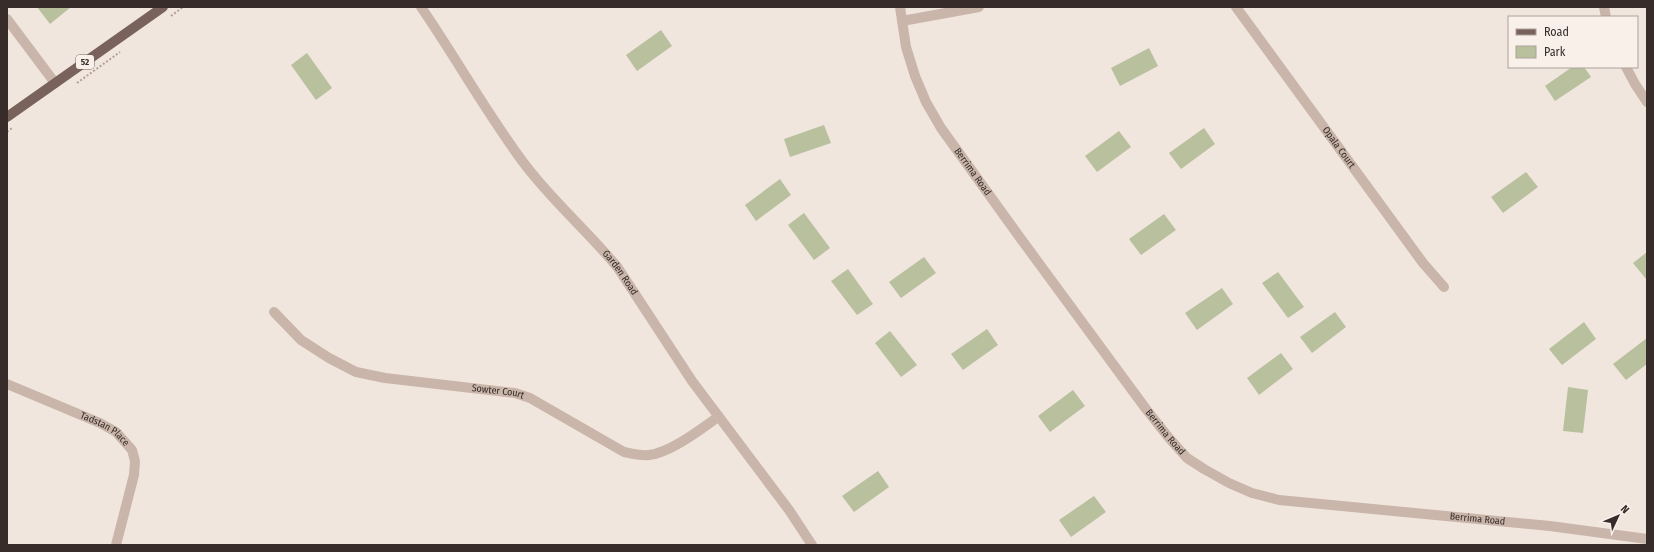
<svg xmlns="http://www.w3.org/2000/svg" width="1654" height="552" font-family="'Fira Sans Condensed',sans-serif">
  <style>
    .green { fill: #b8c09e }
    .lines { fill: none; stroke-linecap: round; stroke-linejoin: round }
    .path { stroke: #b59f94; stroke-width: 2; stroke-dasharray: 2 2; stroke-linecap: butt }
    .street { stroke: #c9b5a9; stroke-width: 10 }
    .primary { stroke: #78625b; stroke-width: 10 }
    .labels { text-anchor: middle; dominant-baseline: central; stroke-width: 3; stroke-linejoin: round; paint-order: stroke }
    .shield { fill: #f9f0e9; stroke: #716763; stroke-width: 1 }
    .shield-label { font-size: 9px; font-weight: bold; fill: #372c29 }
    .street-label { font-size: 10px; fill: #372c29; stroke: #f9f0e9 }
  </style>
  <rect width="100%" height="100%" fill="#f1e6dd"/>
  <g class="green">
    <polygon points="37,7 71,7 50,24"/>
    <polygon points="661,30 672,46 637,71 626,55"/>
    <polygon points="1149,48 1158,66 1120,86 1111,68"/>
    <polygon points="307,53 332,88 316,100 291,65"/>
    <polygon points="1572,67 1584,67 1591,77 1555,101 1545,86"/>
    <polygon points="824,125 831,143 790,157 784,139"/>
    <polygon points="1204,128 1215,144 1181,169 1169,153"/>
    <polygon points="1119,131 1131,147 1097,172 1085,156"/>
    <polygon points="1526,172 1538,187 1503,213 1491,197"/>
    <polygon points="780,179 791,195 756,221 745,205"/>
    <polygon points="804,213 830,248 814,260 788,225"/>
    <polygon points="1164,214 1176,230 1141,255 1129,239"/>
    <polygon points="1647,252 1647,278 1646,279 1633,263"/>
    <polygon points="924,257 936,273 901,298 889,282"/>
    <polygon points="848,269 873,304 857,315 831,281"/>
    <polygon points="1278,272 1304,307 1288,318 1262,283"/>
    <polygon points="1222,288 1233,304 1197,330 1185,313"/>
    <polygon points="1335,312 1346,327 1312,353 1300,337"/>
    <polygon points="1584,322 1596,339 1562,365 1549,349"/>
    <polygon points="987,329 998,345 963,370 951,354"/>
    <polygon points="890,331 917,365 901,377 875,343"/>
    <polygon points="1647,338 1647,364 1626,380 1613,364"/>
    <polygon points="1281,353 1293,369 1259,395 1247,378"/>
    <polygon points="1568,387 1588,390 1583,433 1563,431"/>
    <polygon points="1073,390 1085,406 1050,432 1038,416"/>
    <polygon points="878,471 889,487 854,512 842,496"/>
    <polygon points="1094,496 1106,512 1071,537 1059,520"/>
  </g>
  <g class="lines">
    <g class="path">
      <polyline points="171,16 183,7"/>
      <polyline points="77,83 120,52"/>
      <polyline points="7,132 12,128"/>
    </g>
    <g class="street">
      <path id="s1" d="M421,7C456,58 486,112 523,162C551,200 588,231 618,268L692,381L789,510L812,545"/>
      <path id="s2" d="M900,7L906,47L915,76L926,102L941,128L1021,239L1146,409L1169,438L1187,458L1204,469L1229,483L1252,493L1279,500L1550,526L1647,539"/>
      <path id="s3" d="M1236,7L1423,263L1444,287"/>
      <polyline points="1604,7 1606,17"/>
      <polyline points="7,19 55,83"/>
      <polyline points="902,21 979,7"/>
      <polyline points="1626,67 1635,84 1647,102"/>
      <path id="s4" d="M274,312L301,340L329,358L356,372L385,378L515,393L530,398L624,452C633,454 640,456 649,455C670,453 701,429 718,417"/>
      <path id="s5" d="M7,384L100,423L116,432L132,450L135,461L134,475L116,545"/>
    </g>
    <polyline class="primary" points="7,117 163,7"/>
  </g>
  <g class="labels">
    <rect class="shield" x="76" y="55" width="18" height="14" rx="3"/>
    <g class="shield-label">
      <text x="85" y="62">52</text>
    </g>
    <g class="street-label">
      <text stroke="none"><textPath href="#s3" startOffset="174">Opala Court</textPath></text>
      <text stroke="none"><textPath href="#s2" startOffset="183">Berrima Road</textPath></text>
      <text stroke="none"><textPath href="#s1" startOffset="333">Garden Road</textPath></text>
      <text stroke="none"><textPath href="#s4" startOffset="246">Sowter Court</textPath></text>
      <text stroke="none"><textPath href="#s5" startOffset="108">Tadstan Place</textPath></text>
      <text stroke="none"><textPath href="#s2" startOffset="507">Berrima Road</textPath></text>
      <text stroke="none"><textPath href="#s2" startOffset="842">Berrima Road</textPath></text>
    </g>
  </g>
  <rect width="1654" height="552" fill="none" stroke="#372c29" stroke-width="16"/>
  <rect x="1508" y="16" width="130" height="52" fill="#f9f0e9" stroke="#aba29c"/>
  <rect x="1516" y="29" width="20" height="6" fill="#78625b" stroke="#aba29c"/>
  <text x="1544" y="36" font-size="12" fill="#372c29">Road</text>
  <rect x="1516" y="46" width="20" height="12" fill="#b8c09e" stroke="#aba29c"/>
  <text x="1544" y="56" font-size="12" fill="#372c29">Park</text>
  <g transform="translate(1618 516) rotate(46)" stroke="#f9f0e9" stroke-width="3" paint-order="stroke">
  <path d="M0-3L7 15L0 10L-7 15Z" fill="#372c29"/>
  <text y="-6" font-size="11" font-weight="bold" text-anchor="middle" fill="#372c29">N</text>
  </g>
</svg>
